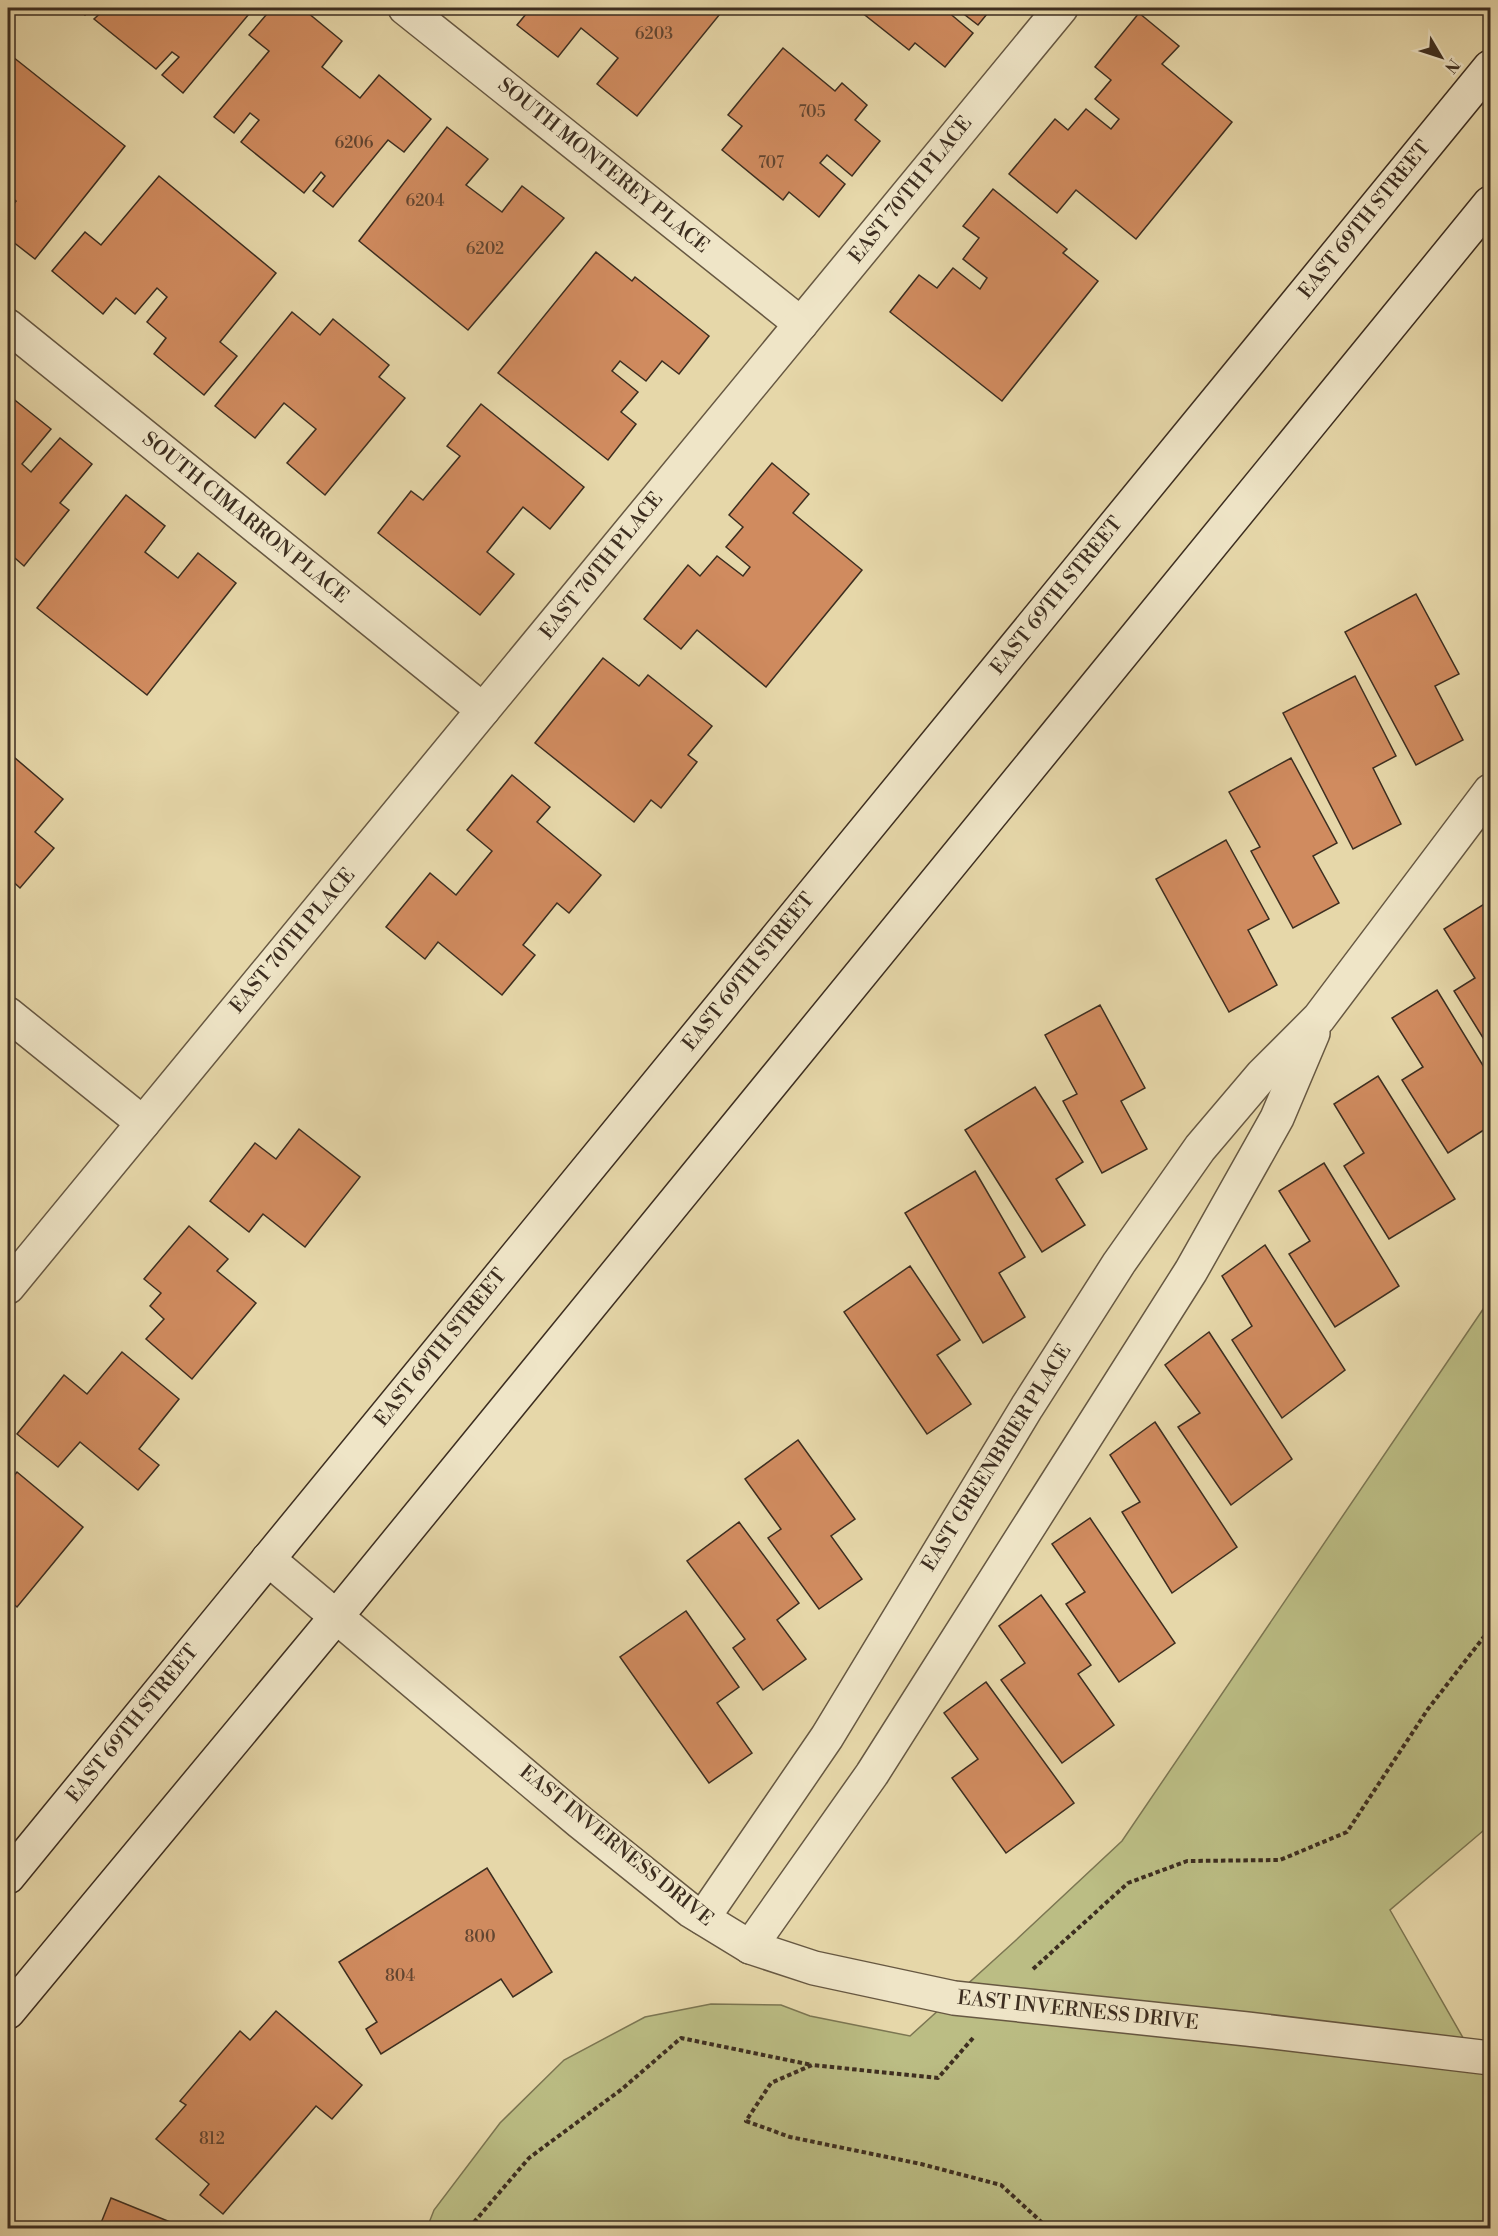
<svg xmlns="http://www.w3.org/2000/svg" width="1498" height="2236" font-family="'Libre Bodoni',serif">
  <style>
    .green { fill: #bbbd84; stroke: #7c7652; stroke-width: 1.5 }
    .building { fill: #d08b5f; stroke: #3d2e20; stroke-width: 1.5 }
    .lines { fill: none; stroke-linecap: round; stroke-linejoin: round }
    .street-casing { stroke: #675842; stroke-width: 36 }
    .secondary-casing { stroke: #3d2e20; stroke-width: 36 }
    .path { stroke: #3d2e20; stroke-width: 4; stroke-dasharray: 4.5 3; stroke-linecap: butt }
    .street { stroke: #efe5c7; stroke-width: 33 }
    .secondary { stroke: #efe5c7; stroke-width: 33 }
    .labels { text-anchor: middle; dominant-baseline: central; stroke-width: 6; stroke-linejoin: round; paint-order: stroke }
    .number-label { font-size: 16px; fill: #624530 }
    .street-label { font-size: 20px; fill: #3d2e20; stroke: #efe5c7 }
  </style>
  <rect width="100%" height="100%" fill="#e6d7a9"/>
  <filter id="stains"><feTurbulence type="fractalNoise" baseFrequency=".00333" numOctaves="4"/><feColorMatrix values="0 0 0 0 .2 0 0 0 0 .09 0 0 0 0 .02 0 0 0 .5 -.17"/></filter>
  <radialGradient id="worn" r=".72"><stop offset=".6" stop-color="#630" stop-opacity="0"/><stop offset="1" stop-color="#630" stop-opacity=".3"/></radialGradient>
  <polygon class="green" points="1490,1299 1490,1825 1390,1910 1490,2085 1490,2228 427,2228 434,2210 500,2123 564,2060 645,2017 711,2004 781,2005 810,2016 910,2036 1015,1941 1122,1841"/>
  <g class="building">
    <polygon points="76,8 93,8 85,15"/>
    <polygon points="106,8 254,8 183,93 162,75 179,57 172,52 156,69 94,19"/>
    <polygon points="272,8 302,8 342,41 322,67 360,98 379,75 431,119 404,152 388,140 333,207 313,191 325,176 321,172 304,193 241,142 259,120 250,113 234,133 214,117 269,51 249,35"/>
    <polygon points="531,8 680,8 686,13 691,8 711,8 720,14 637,116 597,84 618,58 581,28 558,57 517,25"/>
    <polygon points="856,8 950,8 947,11 973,33 945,67 915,43 909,50"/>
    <polygon points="956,8 992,8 978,25"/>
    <polygon points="1139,13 1179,46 1162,64 1232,122 1136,239 1076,190 1057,213 1009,174 1055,119 1068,130 1086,109 1111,129 1119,119 1095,99 1111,80 1095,67"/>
    <polygon points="783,48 835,91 842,83 867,105 855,120 880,141 852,176 827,155 820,163 845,184 819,217 789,192 783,200 722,150 742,126 728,115"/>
    <polygon points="13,57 125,146 35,259 8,238 8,212 16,201 8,194 8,63"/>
    <polygon points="447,127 488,159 466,185 502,212 522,186 564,218 468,330 359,241"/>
    <polygon points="159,176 276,273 220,342 237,356 204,395 154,354 166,338 147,322 167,297 157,288 135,314 116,298 103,314 52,271 85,232 101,245"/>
    <polygon points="993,189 1067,249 1063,253 1098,281 1002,401 890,312 919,275 937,288 953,268 980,289 987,278 963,259 979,238 963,226"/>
    <polygon points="596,252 632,281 635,277 709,336 679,374 662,361 646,381 620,361 612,371 638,392 621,412 636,424 608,460 498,373"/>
    <polygon points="292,312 320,335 333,319 389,365 379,377 405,398 325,495 287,463 316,429 284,403 255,438 215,406"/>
    <polygon points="11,397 51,429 22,464 31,472 60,438 92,464 60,503 69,510 24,566 8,552 8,401"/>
    <polygon points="481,404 584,487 550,529 523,507 487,552 514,574 480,615 378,533 411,491 423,500 460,456 447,446"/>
    <polygon points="772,463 809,494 793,513 862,570 766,687 697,630 681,649 644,619 688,565 700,576 717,556 743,576 750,567 726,547 743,527 729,515"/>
    <polygon points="126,495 165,526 145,552 178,578 198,553 236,583 147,695 37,608"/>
    <polygon points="1416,594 1459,674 1435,686 1463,740 1416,765 1345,632"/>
    <polygon points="603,658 639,686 648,675 712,726 688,755 697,762 661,808 651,800 634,822 535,743"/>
    <polygon points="1355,676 1396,756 1373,768 1401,824 1353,849 1283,713"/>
    <polygon points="8,752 63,799 35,832 54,848 20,888 8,877"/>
    <polygon points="1291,758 1337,843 1313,856 1339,903 1293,928 1251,851 1260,847 1229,792"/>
    <polygon points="512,775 550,807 537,822 601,875 569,913 557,903 523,945 535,955 502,995 438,942 425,959 386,927 430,873 456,895 492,851 467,830"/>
    <polygon points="1226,840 1269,919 1248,930 1277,985 1229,1012 1156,879"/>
    <polygon points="1489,901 1490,903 1490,1049 1454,991 1475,978 1444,929"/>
    <polygon points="1437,990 1490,1077 1490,1126 1448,1153 1402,1080 1423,1067 1392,1018"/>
    <polygon points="1100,1005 1145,1088 1121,1101 1147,1149 1102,1173 1063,1101 1077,1094 1045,1035"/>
    <polygon points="1378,1076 1455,1199 1389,1239 1344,1166 1364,1153 1334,1104"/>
    <polygon points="1035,1087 1083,1162 1056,1179 1085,1225 1042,1252 965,1130"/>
    <polygon points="299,1129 360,1177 305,1247 263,1214 249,1232 210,1201 255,1143 276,1159"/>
    <polygon points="1324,1163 1399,1286 1335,1327 1289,1254 1310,1241 1279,1191"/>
    <polygon points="975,1171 1025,1257 999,1273 1025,1317 983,1343 905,1213"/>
    <polygon points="189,1226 228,1259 217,1271 256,1303 192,1379 146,1339 164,1319 150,1306 161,1293 144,1279"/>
    <polygon points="1265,1245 1345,1370 1282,1418 1232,1340 1252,1326 1222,1276"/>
    <polygon points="910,1266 960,1340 937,1355 971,1404 927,1434 844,1312"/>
    <polygon points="1209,1332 1292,1459 1231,1505 1178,1427 1200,1413 1165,1365"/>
    <polygon points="122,1352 179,1399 139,1449 159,1465 138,1490 80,1442 58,1467 17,1434 64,1375 87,1394"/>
    <polygon points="1155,1422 1237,1547 1172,1593 1122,1512 1140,1502 1110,1455"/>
    <polygon points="798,1440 855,1519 831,1536 862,1579 819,1609 768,1538 781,1529 745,1479"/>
    <polygon points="17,1472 83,1527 17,1607 8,1599 8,1483"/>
    <polygon points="1090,1518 1175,1643 1119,1682 1066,1604 1085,1592 1052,1544"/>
    <polygon points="739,1522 799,1603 777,1620 806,1659 763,1690 733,1648 745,1639 687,1561"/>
    <polygon points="1041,1595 1091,1665 1078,1674 1114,1725 1062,1763 1001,1680 1025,1663 999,1626"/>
    <polygon points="686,1611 739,1687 717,1703 752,1753 709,1783 620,1657"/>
    <polygon points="986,1682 1074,1803 1006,1853 952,1778 978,1759 944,1713"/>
    <polygon points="487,1868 552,1972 513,1997 501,1979 381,2054 366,2029 377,2022 339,1962"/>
    <polygon points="276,2011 362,2085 332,2119 316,2106 223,2214 200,2195 209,2184 156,2139 186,2105 180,2101 240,2031 250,2040"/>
    <polygon points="111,2198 185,2228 99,2228"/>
  </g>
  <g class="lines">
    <g class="street-casing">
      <g id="street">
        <polyline points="405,8 801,324"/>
        <polyline points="8,326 483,710"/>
        <polyline points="8,1014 143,1123"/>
        <polyline points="8,1287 1061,8"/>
        <polyline points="268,1559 580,1822 691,1911 750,1947 814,1968 954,1998 1247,2029 1490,2058"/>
        <polyline points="703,1918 827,1737 1027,1407 1119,1263 1200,1148 1262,1075 1319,1018 1490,791"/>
        <polyline points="750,1947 872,1774 1191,1271 1277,1118 1313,1033"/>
      </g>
    </g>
    <g class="secondary-casing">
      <g id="secondary">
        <polyline points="8,1877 1490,67"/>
        <polyline points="8,2012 336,1617 1490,203"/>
      </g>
    </g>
    <g class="path">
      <polyline points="1033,1969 1128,1883 1187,1861 1280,1860 1347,1832 1428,1709 1490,1629"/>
      <polyline points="973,2038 938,2078 812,2065 771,2083 746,2121 790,2137 921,2164 1001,2185 1048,2228"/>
      <polyline points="469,2228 529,2158 622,2089 681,2038 812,2065"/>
    </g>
    <use href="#street" class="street"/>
    <use href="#secondary" class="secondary"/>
  </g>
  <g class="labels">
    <g class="number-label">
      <text x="654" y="34">6203</text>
      <text x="812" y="112">705</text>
      <text x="354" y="143">6206</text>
      <text x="771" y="163">707</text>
      <text x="425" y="201">6204</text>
      <text x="485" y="249">6202</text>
      <text x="480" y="1937">800</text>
      <text x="400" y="1976">804</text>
      <text x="212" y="2139">812</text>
    </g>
    <g class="street-label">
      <text transform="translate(603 166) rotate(39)">SOUTH MONTEREY PLACE</text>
      <text transform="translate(911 190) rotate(-51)">EAST 70TH PLACE</text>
      <text transform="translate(1365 220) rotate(-51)">EAST 69TH STREET</text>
      <text transform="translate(245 518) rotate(39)">SOUTH CIMARRON PLACE</text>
      <text transform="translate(602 566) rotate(-51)">EAST 70TH PLACE</text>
      <text transform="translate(1057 596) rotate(-51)">EAST 69TH STREET</text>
      <text transform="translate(293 941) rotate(-50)">EAST 70TH PLACE</text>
      <text transform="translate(749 972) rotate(-51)">EAST 69TH STREET</text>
      <text transform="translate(441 1348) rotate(-51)">EAST 69TH STREET</text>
      <text transform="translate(997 1458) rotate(-58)">EAST GREENBRIER PLACE</text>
      <text transform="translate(133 1724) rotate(-51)">EAST 69TH STREET</text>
      <text transform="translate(616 1846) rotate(39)">EAST INVERNESS DRIVE</text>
      <text transform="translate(1078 2011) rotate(6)">EAST INVERNESS DRIVE</text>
    </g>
  </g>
  <rect width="1498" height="2236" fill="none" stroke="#e6d7a9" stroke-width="30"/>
  <rect x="9" y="9" width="1480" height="2218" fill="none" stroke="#3d2e20" stroke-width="3"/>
  <rect x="15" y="15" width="1468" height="2206" fill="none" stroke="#3d2e20" stroke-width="1.5"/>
  <g transform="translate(1441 57) rotate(129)" stroke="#efe5c7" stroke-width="4.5" paint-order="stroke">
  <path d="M0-4.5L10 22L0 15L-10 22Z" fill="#3d2e20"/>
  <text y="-9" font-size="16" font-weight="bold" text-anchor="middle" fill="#3d2e20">N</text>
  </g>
  <rect width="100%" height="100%" filter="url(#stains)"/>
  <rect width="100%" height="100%" fill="url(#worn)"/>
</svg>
